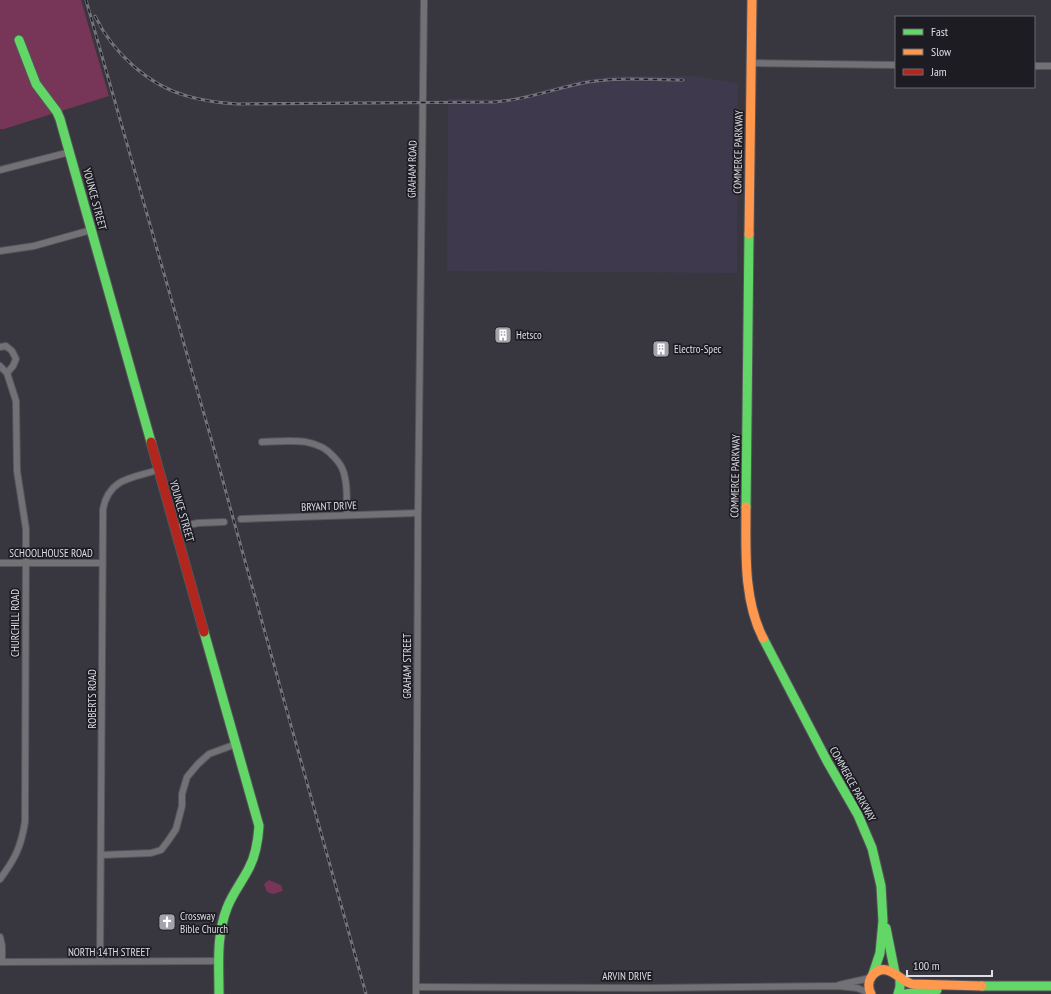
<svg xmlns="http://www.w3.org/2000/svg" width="1051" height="994" font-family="'PT Sans Narrow',sans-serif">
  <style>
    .built { fill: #3f394d }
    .green { fill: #773557 }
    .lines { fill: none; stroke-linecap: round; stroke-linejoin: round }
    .street-casing { stroke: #56545b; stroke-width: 8 }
    .fast-casing { stroke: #56545b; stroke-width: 11 }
    .slow-casing { stroke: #56545b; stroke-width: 11 }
    .jam-casing { stroke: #56545b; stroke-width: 11 }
    .street { stroke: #727176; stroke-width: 6 }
    .fast { stroke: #63d668; stroke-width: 9 }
    .slow { stroke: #ff974d; stroke-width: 9 }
    .jam { stroke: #b3261e; stroke-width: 9 }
    .rail-casing { stroke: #74737a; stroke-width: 3 }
    .rail { stroke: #1d1c22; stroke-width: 1.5; stroke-dasharray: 4.5; stroke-linecap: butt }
    .labels { text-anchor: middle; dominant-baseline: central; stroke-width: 3.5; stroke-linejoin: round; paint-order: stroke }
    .street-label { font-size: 11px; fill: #dedce5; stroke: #1d1c22 }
    .poi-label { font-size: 11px; fill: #dedce5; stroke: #1d1c22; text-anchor: start }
  </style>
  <rect width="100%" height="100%" fill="#38363e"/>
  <polygon class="built" points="612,76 692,76 738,83 737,273 447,271 448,98 509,99 575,81"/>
  <g class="green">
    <polygon points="0,0 81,0 109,96 4,129 0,129"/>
    <polygon points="269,880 281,885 283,891 273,894 267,892 264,884"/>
  </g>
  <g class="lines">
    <g class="street-casing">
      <g id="street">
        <polyline points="751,63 896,65"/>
        <polyline points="1034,66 1051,66"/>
        <polyline points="0,170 70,152"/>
        <polyline points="0,251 34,246 91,230"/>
        <polyline points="0,347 6,346 12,351 16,359 13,366 7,373"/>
        <path d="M0,366L7,373L16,401L17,471L26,529L25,822C21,847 15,859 0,879"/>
        <path d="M262,442C287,441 316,436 334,457C340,463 344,470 345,478C348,490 346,504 347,515"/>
        <polyline points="241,519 418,513"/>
        <polyline points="175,528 198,523 224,522"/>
        <polyline points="0,563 102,563"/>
        <polyline points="101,855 151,853 161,850 168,841 176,829 182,806 182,794 187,777 198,764 209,754 236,744"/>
        <polyline points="0,937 2,946 2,962"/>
        <path d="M100,961L103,509C109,478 132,478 158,470"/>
        <polyline points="0,962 219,961"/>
        <polyline points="839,985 870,978"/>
        <polyline points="416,987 649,988 838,986 857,988 870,993"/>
        <polyline points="416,994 418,513 424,0"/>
      </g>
    </g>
    <g class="fast-casing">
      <g id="fast">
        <polyline points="19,40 36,84 57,112 60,119 151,442"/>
        <polyline points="746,507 749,234"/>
        <path d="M204,632L259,826C258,841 256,855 249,868C242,882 232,894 227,908C216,936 219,965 219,994"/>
        <polyline points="763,638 827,761 858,815 872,848 881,886 883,921 880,953 873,974"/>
        <polyline points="886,928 895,973"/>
        <polyline points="982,986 1051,986"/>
        <polyline points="898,994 900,987 900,979"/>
        <polyline points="905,994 937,990"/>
      </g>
    </g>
    <g class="slow-casing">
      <g id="slow">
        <polyline points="749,234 752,0"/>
        <path d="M746,507C746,550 743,599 763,638"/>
        <path d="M871,994C868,988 868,981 872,976C885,959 900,981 912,984L982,986"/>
      </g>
    </g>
    <g class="jam-casing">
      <polyline id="jam" points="151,442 204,632"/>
    </g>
    <use href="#street" class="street"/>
    <use href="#fast" class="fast"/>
    <use href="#slow" class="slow"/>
    <use href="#jam" class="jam"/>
    <g class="rail-casing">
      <g id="rail">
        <polyline points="86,0 220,470 233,518 366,994"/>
        <path d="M95,16C113,53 148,85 187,96C204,101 221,103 238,104L494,102C527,100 555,88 588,82C619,77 652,80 683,80"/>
      </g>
    </g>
    <use href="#rail" class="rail"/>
  </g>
  <defs>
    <g id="building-square" transform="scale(0.9)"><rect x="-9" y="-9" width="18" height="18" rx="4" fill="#a4a2ab" stroke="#1d1c22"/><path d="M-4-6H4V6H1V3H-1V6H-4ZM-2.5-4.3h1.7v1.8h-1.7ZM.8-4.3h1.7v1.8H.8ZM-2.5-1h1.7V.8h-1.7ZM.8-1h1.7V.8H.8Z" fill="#fff"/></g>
    <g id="church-square" transform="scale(0.9)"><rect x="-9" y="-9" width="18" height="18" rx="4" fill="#a4a2ab" stroke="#1d1c22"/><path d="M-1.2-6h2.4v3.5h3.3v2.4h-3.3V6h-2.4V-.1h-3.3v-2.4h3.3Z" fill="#fff"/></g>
  </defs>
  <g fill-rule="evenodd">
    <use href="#building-square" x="503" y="335"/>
    <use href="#building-square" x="661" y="349"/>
    <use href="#church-square" x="167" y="922"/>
  </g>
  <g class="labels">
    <g class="street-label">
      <text transform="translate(738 152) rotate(-89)">COMMERCE PARKWAY</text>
      <text transform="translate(412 169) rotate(-89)">GRAHAM ROAD</text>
      <text transform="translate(95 199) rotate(75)">YOUNCE STREET</text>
      <text transform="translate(735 476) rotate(-89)">COMMERCE PARKWAY</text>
      <text transform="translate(329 506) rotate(-2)">BRYANT DRIVE</text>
      <text transform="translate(182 511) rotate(74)">YOUNCE STREET</text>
      <text x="51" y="553">SCHOOLHOUSE ROAD</text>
      <text transform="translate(15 623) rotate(-90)">CHURCHILL ROAD</text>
      <text transform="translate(407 666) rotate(-90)">GRAHAM STREET</text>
      <text transform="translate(92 699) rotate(-90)">ROBERTS ROAD</text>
      <text transform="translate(853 784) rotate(61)">COMMERCE PARKWAY</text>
      <text x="109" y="952">NORTH 14TH STREET</text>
      <text x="627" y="976">ARVIN DRIVE</text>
    </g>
    <g class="poi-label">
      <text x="516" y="335">Hetsco</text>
      <text x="674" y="349">Electro-Spec</text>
      <text x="180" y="916">Crossway<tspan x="180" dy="13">Bible Church</tspan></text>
    </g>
  </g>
  <rect x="895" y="16" width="140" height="72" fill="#1d1c22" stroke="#6a6970"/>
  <rect x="903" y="29" width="20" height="6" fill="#63d668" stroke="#6a6970"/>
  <text x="931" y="36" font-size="12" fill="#dedce5">Fast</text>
  <rect x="903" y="49" width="20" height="6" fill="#ff974d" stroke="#6a6970"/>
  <text x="931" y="56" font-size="12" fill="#dedce5">Slow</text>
  <rect x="903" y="69" width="20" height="6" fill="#b3261e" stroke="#6a6970"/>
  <text x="931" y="76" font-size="12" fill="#dedce5">Jam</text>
  <path d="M907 970v6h85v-6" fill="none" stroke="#dedce5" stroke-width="2"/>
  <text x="913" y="970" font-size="12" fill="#dedce5" stroke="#1d1c22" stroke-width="3" paint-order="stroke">100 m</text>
</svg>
